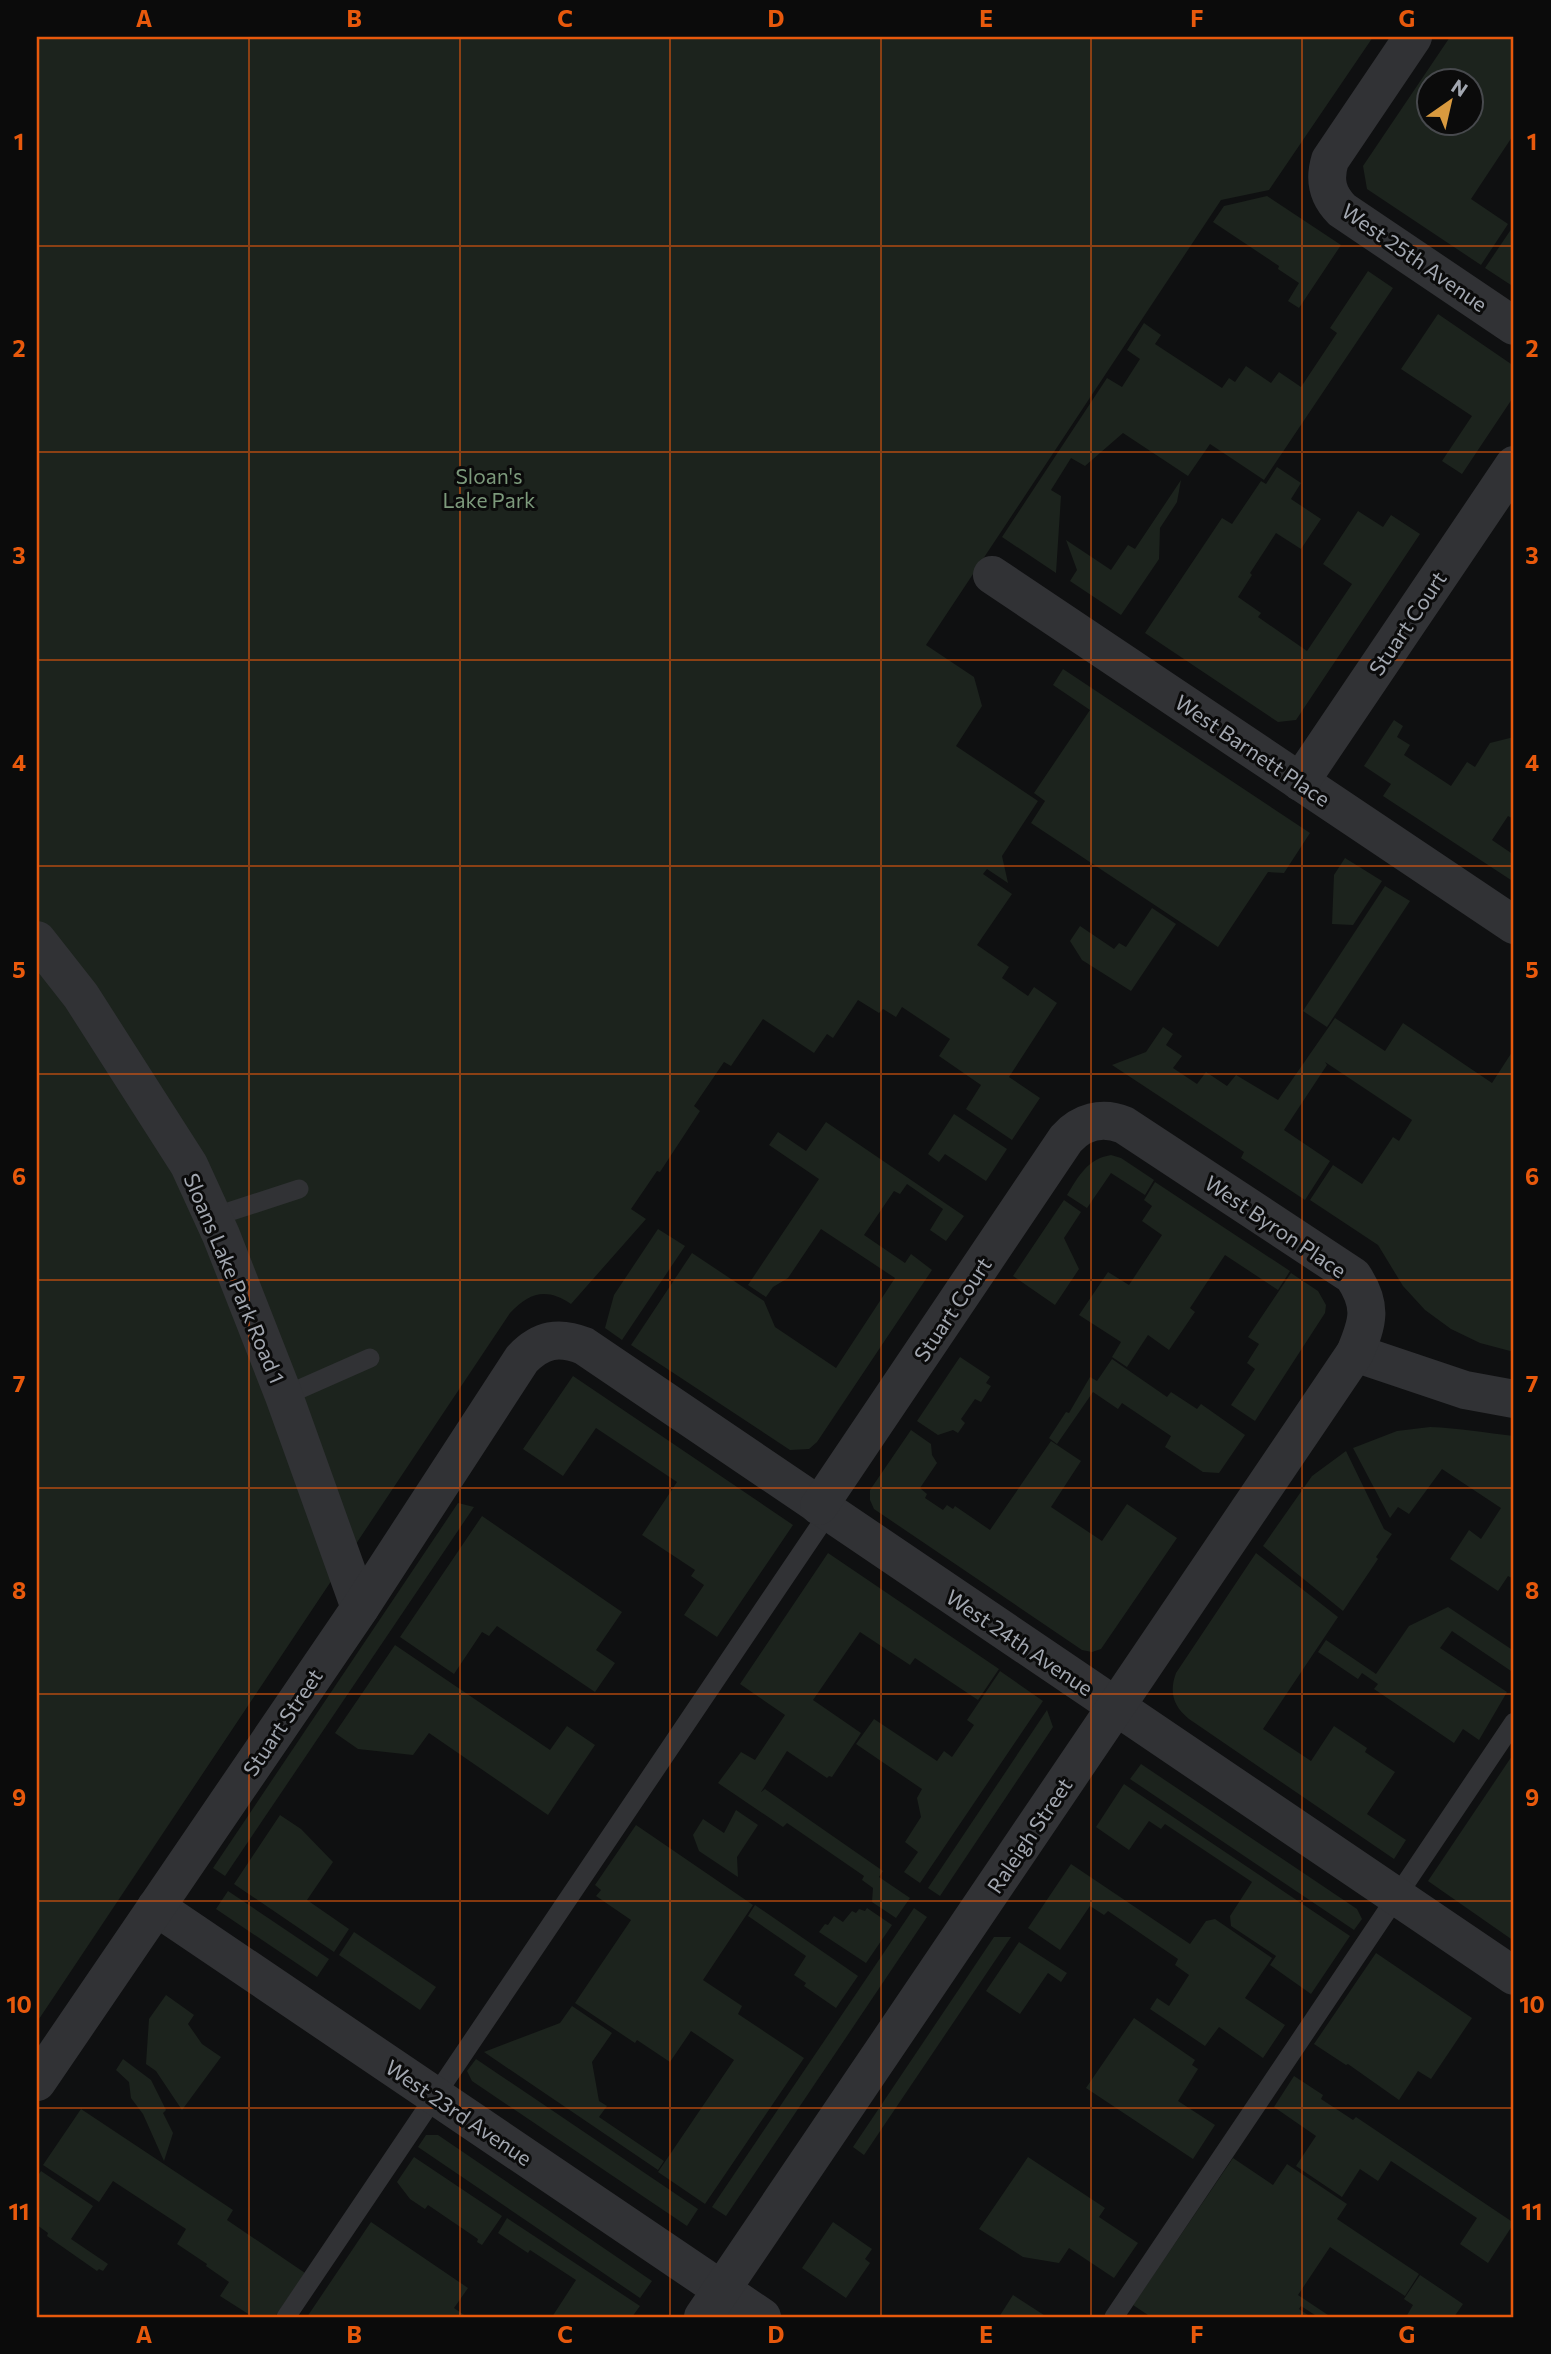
<svg xmlns="http://www.w3.org/2000/svg" width="1551" height="2354" font-family="Commissioner,sans-serif">
  <style>
    .green { fill: #1c231d; fill-rule: evenodd }
    .lines { fill: none; stroke-linecap: round; stroke-linejoin: round }
    .service { stroke: #313235; stroke-width: 19 }
    .minor { stroke: #313235; stroke-width: 38 }
    .grid { fill: none; stroke: #e8590c; stroke-width: 2; stroke-opacity: 0.55 }
    .labels { text-anchor: middle; dominant-baseline: central; stroke-width: 6; stroke-linejoin: round; paint-order: stroke }
    .street-label { font-size: 21px; fill: #a2a7b0; stroke: #0b0b0b }
    .park-label { font-size: 21px; fill: #7c997b; stroke: #0b0b0b }
    .neatline { fill: none; stroke: #e8590c; stroke-width: 2.5 }
    .grid-label { font-size: 23px; text-anchor: middle; font-weight: bold; fill: #e8590c }
  </style>
  <rect width="100%" height="100%" fill="#0f1011"/>
  <g class="green">
    <path d="M37,37H1373L1269,190L1221,200L926,645L974,677L982,706L956,746L1038,801L1002,856L1008,883L987,869L983,874L1012,894L977,945L1009,967L1002,978L1028,996L1034,987L1057,1003L1009,1077L1040,1098L1012,1140L966,1109L981,1085L939,1056L950,1039L902,1007L896,1017L883,1009L879,1013L858,1000L833,1038L827,1034L814,1053L763,1019L731,1066L724,1062L694,1106L700,1111L660,1172L657,1171L631,1209L646,1219L571,1304C546,1287 529,1293 510,1313L37,2022Z"/>
    <path d="M1450,37H1514V134L1471,199L1508,224L1481,265L1367,189L1363,166ZM1428,80H1470V122H1428Z"/>
    <polygon points="1267,196 1341,245 1299,308 1288,301 1299,283 1278,269 1279,266 1213,222 1224,206"/>
    <polygon points="1512,228 1514,229 1514,287 1485,268"/>
    <polygon points="1368,271 1393,288 1264,480 1210,444 1188,476 1123,433 1085,466 1071,458 1051,490 1061,496 1056,573 1002,537 1107,378 1122,387 1140,359 1127,350 1144,323 1161,335 1155,344 1222,388 1229,378 1235,382 1246,366 1271,383 1279,372 1301,387 1337,333 1330,328"/>
    <polygon points="1438,314 1514,366 1514,396 1462,474 1442,461 1472,416 1401,369"/>
    <polygon points="1277,467 1301,483 1291,499 1321,519 1301,549 1276,533 1250,573 1252,575 1238,597 1261,613 1258,617 1307,651 1352,584 1323,564 1358,511 1383,527 1391,515 1420,534 1296,720 1278,722 1145,633 1222,518 1232,524 1261,481 1266,484"/>
    <polygon points="1181,480 1177,502 1160,528 1159,559 1121,615 1070,581 1077,570 1066,540 1111,570 1128,545 1135,549"/>
    <polygon points="1063,669 1310,833 1284,873 1268,872 1218,947 1031,823 1045,801 1034,793 1090,710 1053,685"/>
    <polygon points="1394,720 1403,726 1397,737 1410,745 1404,755 1451,786 1467,762 1475,767 1490,743 1514,737 1514,815 1512,818 1508,816 1492,840 1514,855 1514,882 1383,796 1391,784 1364,766"/>
    <polygon points="1345,858 1382,881 1353,925 1332,924 1334,875"/>
    <polygon points="1385,886 1410,901 1327,1027 1303,1011"/>
    <polygon points="1152,908 1176,924 1131,991 1082,960 1070,941 1080,926 1114,949 1119,943 1126,947"/>
    <polygon points="1335,1018 1385,1051 1403,1023 1492,1083 1514,1049 1514,1352 1480,1343 1451,1329 1425,1310 1403,1286 1378,1245 1310,1200 1333,1165 1362,1184 1393,1137 1399,1141 1412,1120 1325,1062 1327,1065 1284,1130 1330,1161 1305,1200 1241,1158 1244,1152 1112,1065 1146,1052 1163,1027 1173,1034 1166,1045 1182,1056 1173,1068 1197,1084 1206,1072 1227,1086 1236,1075 1278,1100"/>
    <polygon points="954,1114 1007,1149 986,1181 945,1154 939,1162 928,1154"/>
    <polygon points="826,1122 964,1216 946,1241 930,1230 943,1209 907,1184 900,1194 894,1191 864,1235 905,1263 911,1254 932,1270 817,1442 809,1449 790,1450 631,1345 692,1253 764,1301 775,1327 836,1368 895,1278 821,1229 788,1278 773,1287 766,1297 748,1285 819,1179 769,1145 778,1132 806,1151"/>
    <path d="M1111,1155L1121,1158L1154,1180L1145,1195L1111,1173L1087,1208L1067,1195C1079,1176 1087,1159 1111,1155Z"/>
    <polygon points="1155,1182 1290,1271 1278,1290 1225,1255 1190,1308 1195,1312 1169,1350 1148,1335 1127,1367 1112,1357 1121,1342 1079,1315 1108,1272 1129,1285 1162,1235 1142,1221 1152,1206 1144,1200"/>
    <polygon points="1064,1200 1081,1212 1064,1238 1079,1269 1055,1305 1013,1276"/>
    <polygon points="658,1229 685,1246 622,1340 605,1328 614,1295"/>
    <polygon points="1291,1273 1318,1291 1326,1305 1325,1313 1255,1421 1231,1405 1255,1369 1247,1363 1259,1344 1248,1337"/>
    <polygon points="960,1357 990,1377 986,1383 991,1386 981,1402 975,1399 961,1419 965,1423 958,1433 953,1430 938,1435 917,1421"/>
    <polygon points="1112,1359 1167,1397 1171,1392 1197,1409 1201,1404 1245,1435 1219,1473 1203,1472 1165,1447 1171,1436 1122,1403 1118,1409 1093,1392 1057,1444 1049,1438 1066,1412 1069,1413 1090,1377 1097,1381"/>
    <polygon points="573,1376 793,1525 717,1637 684,1615 704,1585 691,1576 695,1570 642,1535 677,1482 596,1428 563,1476 523,1449"/>
    <path d="M1430,1427C1459,1428 1486,1433 1514,1436V1579L1508,1576L1498,1591L1450,1559L1469,1530L1481,1539L1501,1508L1442,1469L1409,1514L1398,1507L1390,1518L1353,1448L1397,1431Z"/>
    <polygon points="911,1430 931,1444 932,1455 937,1463 920,1488 927,1494 925,1498 943,1510 947,1505 953,1509 955,1506 990,1530 1051,1441 1081,1461 1051,1507 1102,1541 1127,1504 1177,1538 1101,1649 1092,1652 1082,1650 874,1509 870,1500 870,1490"/>
    <polygon points="1346,1451 1384,1529 1392,1534 1376,1557 1378,1559 1343,1611 1263,1546 1312,1476"/>
    <polygon points="458,1503 474,1507 225,1876 213,1868"/>
    <polygon points="482,1516 622,1612 596,1650 615,1663 595,1692 497,1626 489,1636 482,1632 454,1674 400,1637"/>
    <polygon points="828,1553 999,1669 978,1700 915,1658 910,1665 860,1632 813,1700 861,1733 832,1777 829,1776 827,1778 787,1751 761,1792 765,1789 883,1871 879,1877 910,1898 896,1918 872,1902 873,1888 862,1880 864,1876 787,1823 783,1827 718,1783 741,1752 755,1760 785,1715 740,1684"/>
    <path d="M1256,1553L1338,1617L1263,1729L1311,1761L1334,1726L1367,1748L1365,1752L1395,1772L1367,1814L1406,1840L1394,1859L1189,1719C1173,1706 1169,1692 1176,1673Z"/>
    <polygon points="1448,1607 1514,1651 1514,1673 1452,1631 1440,1648 1507,1692 1479,1740 1463,1729 1454,1743 1374,1689 1378,1684 1362,1673 1358,1679 1318,1652 1326,1640 1376,1674 1409,1626"/>
    <polygon points="395,1645 550,1750 567,1726 595,1745 548,1815 429,1733 413,1755 358,1749 335,1733"/>
    <polygon points="1000,1671 1043,1701 920,1883 904,1872 918,1852 905,1842 921,1817 917,1798 922,1789 856,1744 874,1719 937,1761 944,1751 952,1757 974,1725 967,1720"/>
    <polygon points="1047,1710 1053,1727 940,1896 928,1888"/>
    <polygon points="1514,1753 1514,1941 1428,1881"/>
    <polygon points="1141,1764 1357,1909 1362,1919 1354,1930 1130,1779"/>
    <polygon points="1124,1784 1350,1936 1311,1994 1270,1965 1276,1956 1231,1926 1230,1916 1252,1882 1165,1824 1161,1829 1149,1821 1129,1850 1096,1827"/>
    <polygon points="736,1810 758,1825 737,1857 738,1877 699,1851 693,1835 703,1819 724,1833"/>
    <polygon points="280,1815 301,1829 333,1862 307,1900 349,1929 334,1952 234,1884"/>
    <polygon points="636,1825 753,1905 703,1980 742,2006 738,2014 804,2058 705,2204 658,2172 734,2060 691,2031 670,2062 637,2040 635,2043 575,2003 631,1920 596,1896 601,1890 595,1885"/>
    <polygon points="1071,1864 1190,1944 1206,1921 1215,1919 1272,1958 1245,1998 1285,2025 1263,2058 1219,2027 1205,2046 1150,2009 1157,1998 1169,2006 1189,1975 1175,1965 1178,1959 1108,1911 1104,1915 1090,1906 1060,1950 1028,1928"/>
    <polygon points="228,1891 329,1959 317,1977 216,1909"/>
    <polygon points="755,1905 858,1976 836,2008 804,1986 806,1983 794,1975 806,1956 748,1916"/>
    <polygon points="867,1908 892,1925 866,1963 819,1932 825,1924 828,1925 834,1916 843,1922 852,1911 856,1913 859,1909 865,1911"/>
    <polygon points="914,1908 927,1917 726,2216 712,2207"/>
    <polygon points="354,1932 436,1987 420,2010 339,1955"/>
    <polygon points="994,1937 1011,1937 864,2155 853,2147"/>
    <polygon points="1019,1942 1067,1973 1061,1982 1048,1973 1020,2014 986,1991"/>
    <polygon points="1376,1953 1472,2018 1431,2079 1418,2071 1399,2100 1348,2064 1346,2065 1314,2044"/>
    <polygon points="166,1995 194,2015 188,2024 202,2044 221,2057 182,2110 156,2071 146,2064 149,2019"/>
    <polygon points="572,2006 612,2033 592,2062 599,2101 607,2106 599,2117 664,2161 658,2170 484,2052 560,2023"/>
    <polygon points="1134,2018 1195,2060 1192,2065 1198,2069 1178,2101 1215,2125 1193,2159 1086,2088"/>
    <polygon points="123,2059 151,2080 166,2110 163,2113 173,2133 164,2161 143,2114 131,2098 129,2082 116,2070"/>
    <polygon points="476,2059 698,2209 687,2226 472,2081 467,2071"/>
    <polygon points="1294,2076 1323,2095 1321,2099 1353,2120 1356,2117 1514,2223 1488,2263 1460,2244 1477,2218 1391,2161 1378,2181 1360,2169 1342,2197 1296,2166 1316,2136 1274,2107"/>
    <polygon points="81,2109 233,2210 227,2220 305,2273 275,2317 253,2317 220,2296 229,2282 206,2266 207,2264 177,2244 186,2229 113,2181 99,2202 43,2165"/>
    <polygon points="426,2135 438,2135 652,2281 640,2298 418,2147"/>
    <polygon points="414,2157 502,2216 482,2245 477,2242 478,2239 428,2205 425,2209 410,2199 397,2182"/>
    <polygon points="1028,2157 1105,2208 1099,2217 1138,2243 1114,2278 1069,2248 1059,2263 1023,2257 979,2229"/>
    <polygon points="1233,2158 1273,2185 1287,2164 1347,2204 1337,2219 1419,2274 1405,2296 1330,2247 1298,2295 1331,2317 1318,2317 1301,2306 1299,2309 1311,2317 1299,2317 1295,2315 1293,2317 1151,2317 1133,2305"/>
    <polygon points="41,2171 93,2206 71,2239 108,2264 103,2271 99,2269 97,2271 47,2236 48,2233 37,2225 37,2177"/>
    <polygon points="507,2218 640,2306 632,2317 552,2317 576,2280 530,2250 528,2253 498,2233"/>
    <polygon points="371,2222 468,2288 454,2308 467,2317 307,2317"/>
    <polygon points="833,2222 872,2249 865,2259 870,2263 846,2298 802,2268"/>
    <polygon points="1420,2275 1463,2304 1454,2317 1406,2317 1413,2305 1404,2299"/>
    <polygon points="1013,2295 1047,2317 999,2317"/>
  </g>
  <g class="lines">
    <g class="service">
      <polyline points="213,1217 299,1189"/>
      <polyline points="284,1396 370,1358"/>
      <polyline points="286,2317 829,1512"/>
      <polyline points="1114,2317 1514,1722"/>
    </g>
    <g class="minor">
      <path d="M1413,37L1330,160C1324,180 1327,195 1342,210L1514,326"/>
      <polyline points="992,575 1514,925"/>
      <polyline points="1300,782 1514,465"/>
      <polyline points="37,940 81,996 189,1165 221,1235 284,1396 360,1608"/>
      <polyline points="1355,1353 1465,1390 1514,1399"/>
      <polyline points="156,1907 762,2317"/>
      <path d="M37,2082L360,1608L522,1359C541,1339 559,1336 584,1346L1514,1976"/>
      <path d="M703,2317L1355,1353C1368,1322 1373,1306 1353,1276L1124,1125C1102,1116 1081,1122 1066,1139L819,1506"/>
    </g>
  </g>
  <path class="grid" d="M249,37V2317M460,37V2317M670,37V2317M881,37V2317M1091,37V2317M1302,37V2317M37,246H1514M37,452H1514M37,660H1514M37,866H1514M37,1074H1514M37,1280H1514M37,1488H1514M37,1694H1514M37,1901H1514M37,2108H1514"/>
  <g class="labels">
    <g class="street-label">
      <text transform="translate(1415 257) rotate(35)">West 25th Avenue</text>
      <text transform="translate(1407 623) rotate(-56)">Stuart Court</text>
      <text transform="translate(1253 750) rotate(34)">West Barnett Place</text>
      <text transform="translate(1276 1226) rotate(34)">West Byron Place</text>
      <text transform="translate(235 1278) rotate(67)">Sloans Lake Park Road 1</text>
      <text transform="translate(952 1309) rotate(-56)">Stuart Court</text>
      <text transform="translate(1020 1642) rotate(34)">West 24th Avenue</text>
      <text transform="translate(282 1722) rotate(-56)">Stuart Street</text>
      <text transform="translate(1029 1835) rotate(-56)">Raleigh Street</text>
      <text transform="translate(459 2112) rotate(34)">West 23rd Avenue</text>
    </g>
    <g class="park-label">
      <text x="489" y="475">Sloan's<tspan x="489" dy="24">Lake Park</tspan></text>
    </g>
  </g>
  <rect width="1551" height="2354" fill="none" stroke="#0b0b0b" stroke-width="77"/>
  <g transform="translate(1450 102) rotate(34)"><circle r="33" fill="#0b0b0b" stroke="#47494d" stroke-width="2"/>
  <path d="M0-5L12 26L0 18L-12 26Z" fill="#d99a3f"/>
  <text y="-10" font-size="19" font-weight="bold" text-anchor="middle" fill="#a2a7b0">N</text>
  </g>
  <rect x="38" y="38" width="1474" height="2278" class="neatline"/>
  <g class="grid-label">
    <text x="144" y="27">A</text>
    <text x="354" y="27">B</text>
    <text x="565" y="27">C</text>
    <text x="776" y="27">D</text>
    <text x="986" y="27">E</text>
    <text x="1197" y="27">F</text>
    <text x="1407" y="27">G</text>
    <text x="19" y="150">1</text>
    <text x="1532" y="150">1</text>
    <text x="19" y="357">2</text>
    <text x="1532" y="357">2</text>
    <text x="19" y="564">3</text>
    <text x="1532" y="564">3</text>
    <text x="19" y="771">4</text>
    <text x="1532" y="771">4</text>
    <text x="19" y="978">5</text>
    <text x="1532" y="978">5</text>
    <text x="19" y="1185">6</text>
    <text x="1532" y="1185">6</text>
    <text x="19" y="1392">7</text>
    <text x="1532" y="1392">7</text>
    <text x="19" y="1599">8</text>
    <text x="1532" y="1599">8</text>
    <text x="19" y="1806">9</text>
    <text x="1532" y="1806">9</text>
    <text x="19" y="2013">10</text>
    <text x="1532" y="2013">10</text>
    <text x="19" y="2220">11</text>
    <text x="1532" y="2220">11</text>
    <text x="144" y="2343">A</text>
    <text x="354" y="2343">B</text>
    <text x="565" y="2343">C</text>
    <text x="776" y="2343">D</text>
    <text x="986" y="2343">E</text>
    <text x="1197" y="2343">F</text>
    <text x="1407" y="2343">G</text>
  </g>
</svg>
